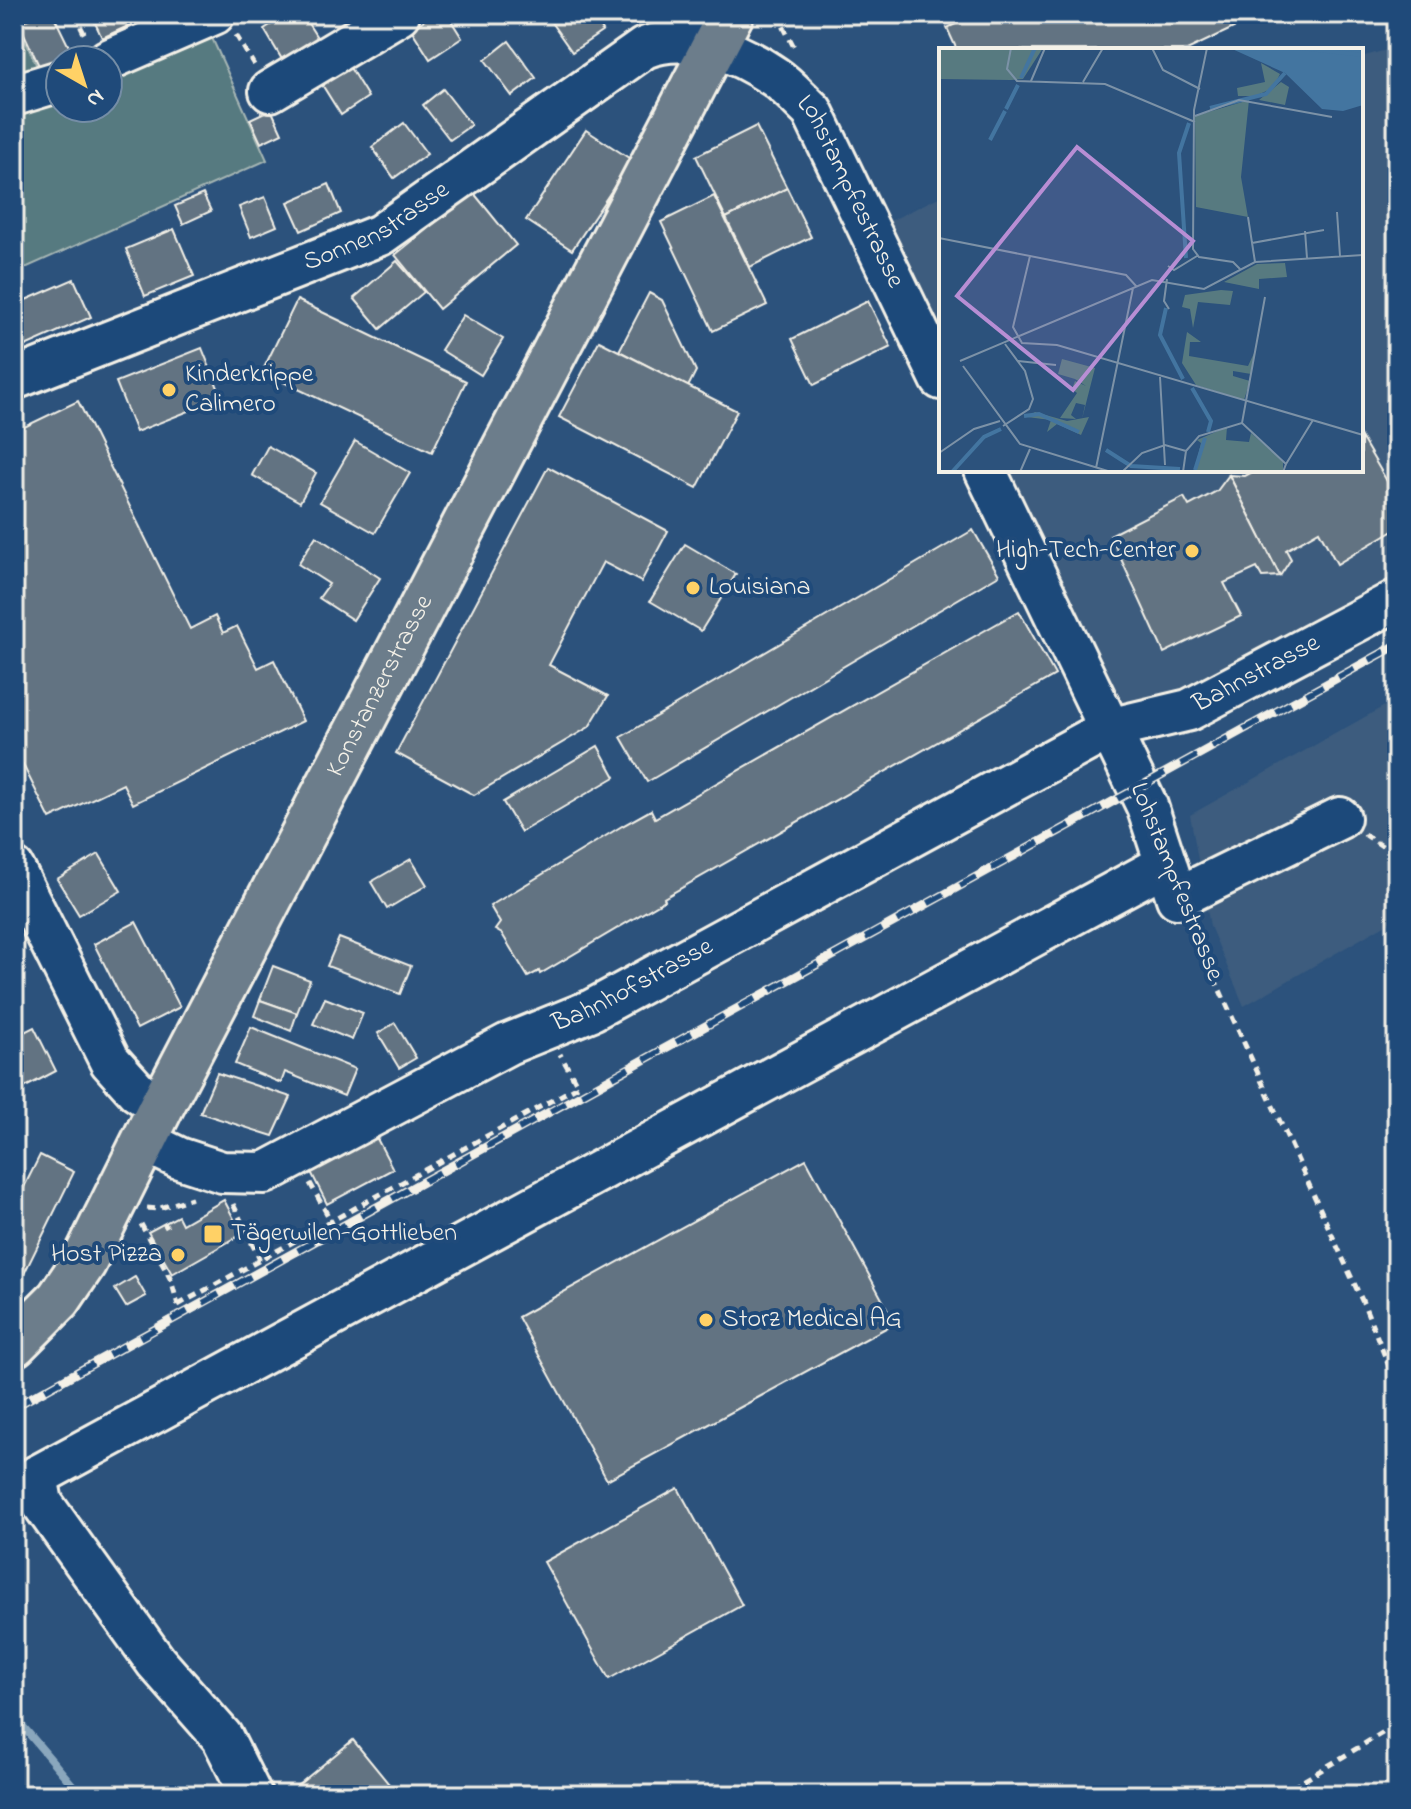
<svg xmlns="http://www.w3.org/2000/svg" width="1411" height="1809" font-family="'Indie Flower',sans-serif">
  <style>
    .built { fill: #3c5c7e }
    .green { fill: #577a80; stroke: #a6b6b4; stroke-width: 2 }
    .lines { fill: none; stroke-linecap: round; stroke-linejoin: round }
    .stream { stroke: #8aa7bd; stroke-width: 8 }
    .building { fill: #627382; stroke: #f4f1e8; stroke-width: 2 }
    .minor-casing { stroke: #f4f1e8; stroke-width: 46 }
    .major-casing { stroke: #f4f1e8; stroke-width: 50 }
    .path { stroke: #f4f1e8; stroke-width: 5; stroke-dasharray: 8 6; stroke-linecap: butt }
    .minor { stroke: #1f4a7a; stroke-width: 40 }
    .major { stroke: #6c7d8b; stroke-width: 44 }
    .rail-casing { stroke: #f4f1e8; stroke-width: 9 }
    .rail { stroke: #1f4a7a; stroke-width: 6; stroke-dasharray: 18; stroke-linecap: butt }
    .poi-dot { fill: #ffd166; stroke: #1f4a7a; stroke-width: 3 }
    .labels { text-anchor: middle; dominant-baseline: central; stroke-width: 8; stroke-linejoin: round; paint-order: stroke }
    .street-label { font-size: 26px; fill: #f4f1e8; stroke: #1f4a7a }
    .poi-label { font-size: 26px; fill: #f4f1e8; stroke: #1f4a7a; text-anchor: start }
    .inset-river { fill: none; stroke: #4375a0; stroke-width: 4 }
    .inset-road { fill: none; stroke: #7c92a7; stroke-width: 2 }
    .view { fill: #b88ed4; fill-opacity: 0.15; stroke: #b88ed4; stroke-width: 4 }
    .inset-edge { fill: none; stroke: #f4f1e8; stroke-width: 4 }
  </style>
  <rect width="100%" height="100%" fill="#2c527c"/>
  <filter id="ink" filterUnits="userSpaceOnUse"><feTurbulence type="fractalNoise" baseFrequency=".0125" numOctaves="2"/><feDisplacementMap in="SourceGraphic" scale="16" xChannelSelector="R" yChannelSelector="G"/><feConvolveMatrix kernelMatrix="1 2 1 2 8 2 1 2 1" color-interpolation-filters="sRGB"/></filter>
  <g filter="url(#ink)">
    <g class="built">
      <polygon points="1397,47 1397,584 1212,687 1135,714 1111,703 1003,470 1361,470 1361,57"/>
      <polygon points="941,196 941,335 888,222"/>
      <polygon points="1397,699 1397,918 1244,1006 1210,926 1190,815"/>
    </g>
    <g class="green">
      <polygon points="14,14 16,14 17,23 44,81 14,87"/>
      <polygon points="208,29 267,160 14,273 14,101 60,88 60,108 108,108 108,72"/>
    </g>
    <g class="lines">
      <polyline class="stream" points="14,1716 81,1795"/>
    </g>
    <g class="building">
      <polygon points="39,14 53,14 73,55 41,70 19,23"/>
      <polygon points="91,14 154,14 102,38"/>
      <polygon points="288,14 302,14 318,39 283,61 264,29"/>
      <polygon points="434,14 447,14 462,38 430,59 411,29"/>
      <polygon points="553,14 592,14 603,31 572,52 548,18"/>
      <polygon points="977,14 1263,14 1187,50 957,50 947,28"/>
      <polygon points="509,41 536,78 512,96 485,60"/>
      <polygon points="349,66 368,97 341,115 321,83"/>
      <polygon points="443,89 471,125 450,140 423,105"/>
      <polygon points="271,109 282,133 261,143 250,119"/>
      <polygon points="404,123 427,154 394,178 372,147"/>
      <polygon points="756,126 787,188 726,218 696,156"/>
      <polygon points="586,130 632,160 572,250 526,220"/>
      <polygon points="329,184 341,213 301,231 288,202"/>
      <polygon points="787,188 811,237 750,267 726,218"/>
      <polygon points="473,192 516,245 439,309 395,255"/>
      <polygon points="203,194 211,211 183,224 175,206"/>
      <polygon points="714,196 767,305 713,331 661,222"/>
      <polygon points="265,197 277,226 251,237 239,207"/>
      <polygon points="174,229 194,276 145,296 126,249"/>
      <polygon points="397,261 424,292 380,329 354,298"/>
      <polygon points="74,279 91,317 14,351 14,305"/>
      <polygon points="649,293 662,300 696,371 688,387 619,351"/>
      <polygon points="297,300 466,381 432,452 262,372"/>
      <polygon points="868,301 891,347 814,385 792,339"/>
      <polygon points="463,315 503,339 481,375 441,350"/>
      <polygon points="599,341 737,411 697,488 559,417"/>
      <polygon points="202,348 222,398 136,432 116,382"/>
      <polygon points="78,401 190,629 215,616 223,633 237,626 258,668 274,660 303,721 133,804 123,784 50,819 14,747 14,428 16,431"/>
      <polygon points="1361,437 1397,498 1397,528 1337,564 1319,531 1286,550 1291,559 1280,576 1229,475 1245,476 1256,470 1361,470"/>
      <polygon points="355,441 410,473 375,533 320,502"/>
      <polygon points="268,446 316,473 300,502 252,475"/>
      <polygon points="548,467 668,531 641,582 603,562 549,665 608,696 589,727 474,795 396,753"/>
      <polygon points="1229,475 1280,576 1262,577 1257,568 1224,583 1241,616 1164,653 1110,535 1184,497 1189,506 1217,491"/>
      <polygon points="973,530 999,575 647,782 621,737"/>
      <polygon points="316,536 380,578 353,620 319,598 329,584 298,564"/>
      <polygon points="685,544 736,574 701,631 650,601"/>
      <polygon points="1019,611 1055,675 664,898 665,900 540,974 539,971 528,977 502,934 495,930 500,923 490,906 622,826 651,810 655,818"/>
      <polygon points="598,746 615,777 521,832 503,802"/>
      <polygon points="99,854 121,891 79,915 57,879"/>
      <polygon points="411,859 427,885 387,909 371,882"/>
      <polygon points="136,922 180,1007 137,1029 94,944"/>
      <polygon points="339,938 411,966 400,994 327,966"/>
      <polygon points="273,966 310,980 297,1013 260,1000"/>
      <polygon points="325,998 363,1013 352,1040 313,1024"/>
      <polygon points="260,1000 297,1013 291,1031 254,1016"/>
      <polygon points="395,1023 416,1058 399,1068 378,1033"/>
      <polygon points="34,1027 56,1071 14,1093 14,1037"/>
      <polygon points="251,1027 355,1069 344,1096 285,1072 281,1083 235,1064"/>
      <polygon points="217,1073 291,1097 273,1136 200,1113"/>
      <polygon points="375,1135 393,1169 327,1204 310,1170"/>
      <polygon points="40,1155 74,1172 21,1280 14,1277 14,1207"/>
      <polygon points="806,1159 895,1323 607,1480 518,1317"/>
      <polygon points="224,1200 242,1234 172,1274 148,1232 178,1216 182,1224"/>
      <polygon points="135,1277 146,1296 126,1307 115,1289"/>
      <polygon points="678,1488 742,1605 609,1679 544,1562"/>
      <polygon points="353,1740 389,1784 376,1795 286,1795"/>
    </g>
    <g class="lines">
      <g class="minor-casing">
        <g id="minor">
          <polyline points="108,60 214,14"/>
          <polyline points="270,91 399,14"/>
          <polyline points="14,95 60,81"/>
          <path id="s1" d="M14,379L380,235L644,48C688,30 738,52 775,77C788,86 800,100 812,111L941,379"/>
          <polyline points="985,470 1147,806 1177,898 1340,818"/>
          <polyline points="14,869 110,1061 137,1091 161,1107"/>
          <path id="s2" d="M144,1141L179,1158L222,1172L265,1173L508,1044L592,1010L1109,729L1189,710L1397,600"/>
          <polyline points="37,1476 1166,864"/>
          <polyline points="37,1476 42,1503 156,1662 222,1737 251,1795"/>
        </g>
      </g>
      <g class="major-casing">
        <g id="major">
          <path id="s3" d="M14,1344L59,1299L84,1262L161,1107L731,14"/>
        </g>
      </g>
      <g class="path">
        <polyline points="74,14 86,37"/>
        <polyline points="777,14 795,49"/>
        <polyline points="236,35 254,65"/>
        <polyline points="1364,834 1397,856"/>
        <polyline points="1191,927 1365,1307 1397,1386"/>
        <polyline points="310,1183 332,1223"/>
        <polyline points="233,1204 260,1260"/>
        <polyline points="147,1208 157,1209 192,1198"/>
        <polyline points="164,1223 167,1228"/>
        <polyline points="141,1224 171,1280 178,1305"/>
        <polyline points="178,1305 578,1086 560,1054"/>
        <polyline points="1280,1795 1397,1724"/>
      </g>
      <use href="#minor" class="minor"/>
      <use href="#major" class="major"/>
      <g class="rail-casing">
        <polyline id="rail" points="14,1407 1397,645"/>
      </g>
      <use href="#rail" class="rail"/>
    </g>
  </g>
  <g class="poi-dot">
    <circle cx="169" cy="390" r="8"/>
    <circle cx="1192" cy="551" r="8"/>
    <circle cx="693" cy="588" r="8"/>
    <rect x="203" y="1224" width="20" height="20" rx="4"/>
    <circle cx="178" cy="1255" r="8"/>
    <circle cx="706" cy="1320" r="8"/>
  </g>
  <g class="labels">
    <g class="street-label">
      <text stroke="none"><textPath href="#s1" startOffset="996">Lohstampfestrasse</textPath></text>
      <text stroke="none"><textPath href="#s1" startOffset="394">Sonnenstrasse</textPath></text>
      <text stroke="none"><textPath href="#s2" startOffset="1240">Bahnstrasse</textPath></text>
      <text stroke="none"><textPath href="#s3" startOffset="756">Konstanzerstrasse</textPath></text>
      <text transform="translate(1176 882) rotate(68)">Lohstampfestrasse</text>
      <text stroke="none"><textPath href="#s2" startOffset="540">Bahnhofstrasse</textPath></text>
    </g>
    <g class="poi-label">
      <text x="185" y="375">Kinderkrippe<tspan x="185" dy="30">Calimero</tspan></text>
      <text x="1176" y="551" text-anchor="end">High-Tech-Center</text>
      <text x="709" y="588">Louisiana</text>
      <text x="231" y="1234">Tägerwilen-Gottlieben</text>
      <text x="162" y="1255" text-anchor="end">Host Pizza</text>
      <text x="722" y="1320">Storz Medical AG</text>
    </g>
  </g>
  <g transform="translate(939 48)">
    <rect width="424" height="424" fill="#2c527c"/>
    <path d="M0,0H104L84,31L72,32L0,31ZM322,15L341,26L334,40L316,48H299L298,40L326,34ZM342,34L350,39L346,57L320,52ZM310,52L302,129L309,169L257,159L256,68ZM346,215L348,229L320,231V241L285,234L318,216ZM282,242L294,243L291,257L259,254L254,280L251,261L243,259L246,247ZM248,284L262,294H251L250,308L309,318L316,303L312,326L294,323V328L311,333L305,352L257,337L243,315ZM123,311L156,320L143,371L146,357L137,355L132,367L137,371L121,370L138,345L133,341L136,333L147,338L136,331L119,326ZM96,364L128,373L150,369L142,387L118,376L108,384L112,372L88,369ZM288,379L287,392L310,394L312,385L344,413V424H255L262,395L258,392Z" fill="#577a80"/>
    <path d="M291,0H424V57L404,63L383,61L346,25Z" fill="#4375a0"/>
    <path class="inset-river" d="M361,0L424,7M82,30L96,0M271,60L327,46L346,25M67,61L79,37M51,92L66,63M247,210L240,105L250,75M227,260L221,287L244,331M253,340L272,373L269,384M85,368L100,366L140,384M167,402L192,418L241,421M256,422L266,390M13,424L45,389L62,381"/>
    <path class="inset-road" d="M72,0L68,21L78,33L166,36L256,74M213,0L224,22L261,41M268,0L255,62L254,201L260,209L294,214L301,221M92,33L106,0M144,34L164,0M256,68L300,52L393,69M398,164L401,208M309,169L316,214M366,183L368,210M0,190L187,227L198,239M313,195L385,182M91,208L74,279L83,295L118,297L424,387M229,218L235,222L258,208M228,231L225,253L230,261M21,313L213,232L265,241L316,214L424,207M79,313L117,317M24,318L81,396L172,424M221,329L226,417M303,375L347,416L344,424M64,378L90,361L94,351L86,323L66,296M0,405L35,381L61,373M347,416L374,372M157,420L194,240M81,424L91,401M183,424L203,405L226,397L247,403M244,424L247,403L260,388L303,375L326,249"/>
    <path class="view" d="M138,99L254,193L134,342L18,248Z"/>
    <rect width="424" height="424" class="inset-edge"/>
  </g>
  <rect width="1411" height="1809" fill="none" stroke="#1f4a7a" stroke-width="48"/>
  <rect x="24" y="24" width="1363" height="1761" fill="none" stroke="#f4f1e8" stroke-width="3" filter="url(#ink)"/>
  <g transform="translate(84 84) rotate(141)"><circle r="38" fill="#1f4a7a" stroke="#748da6" stroke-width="2"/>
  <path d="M0-6L14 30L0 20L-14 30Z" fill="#ffd166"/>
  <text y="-12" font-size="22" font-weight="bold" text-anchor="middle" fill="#f4f1e8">N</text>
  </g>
</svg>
